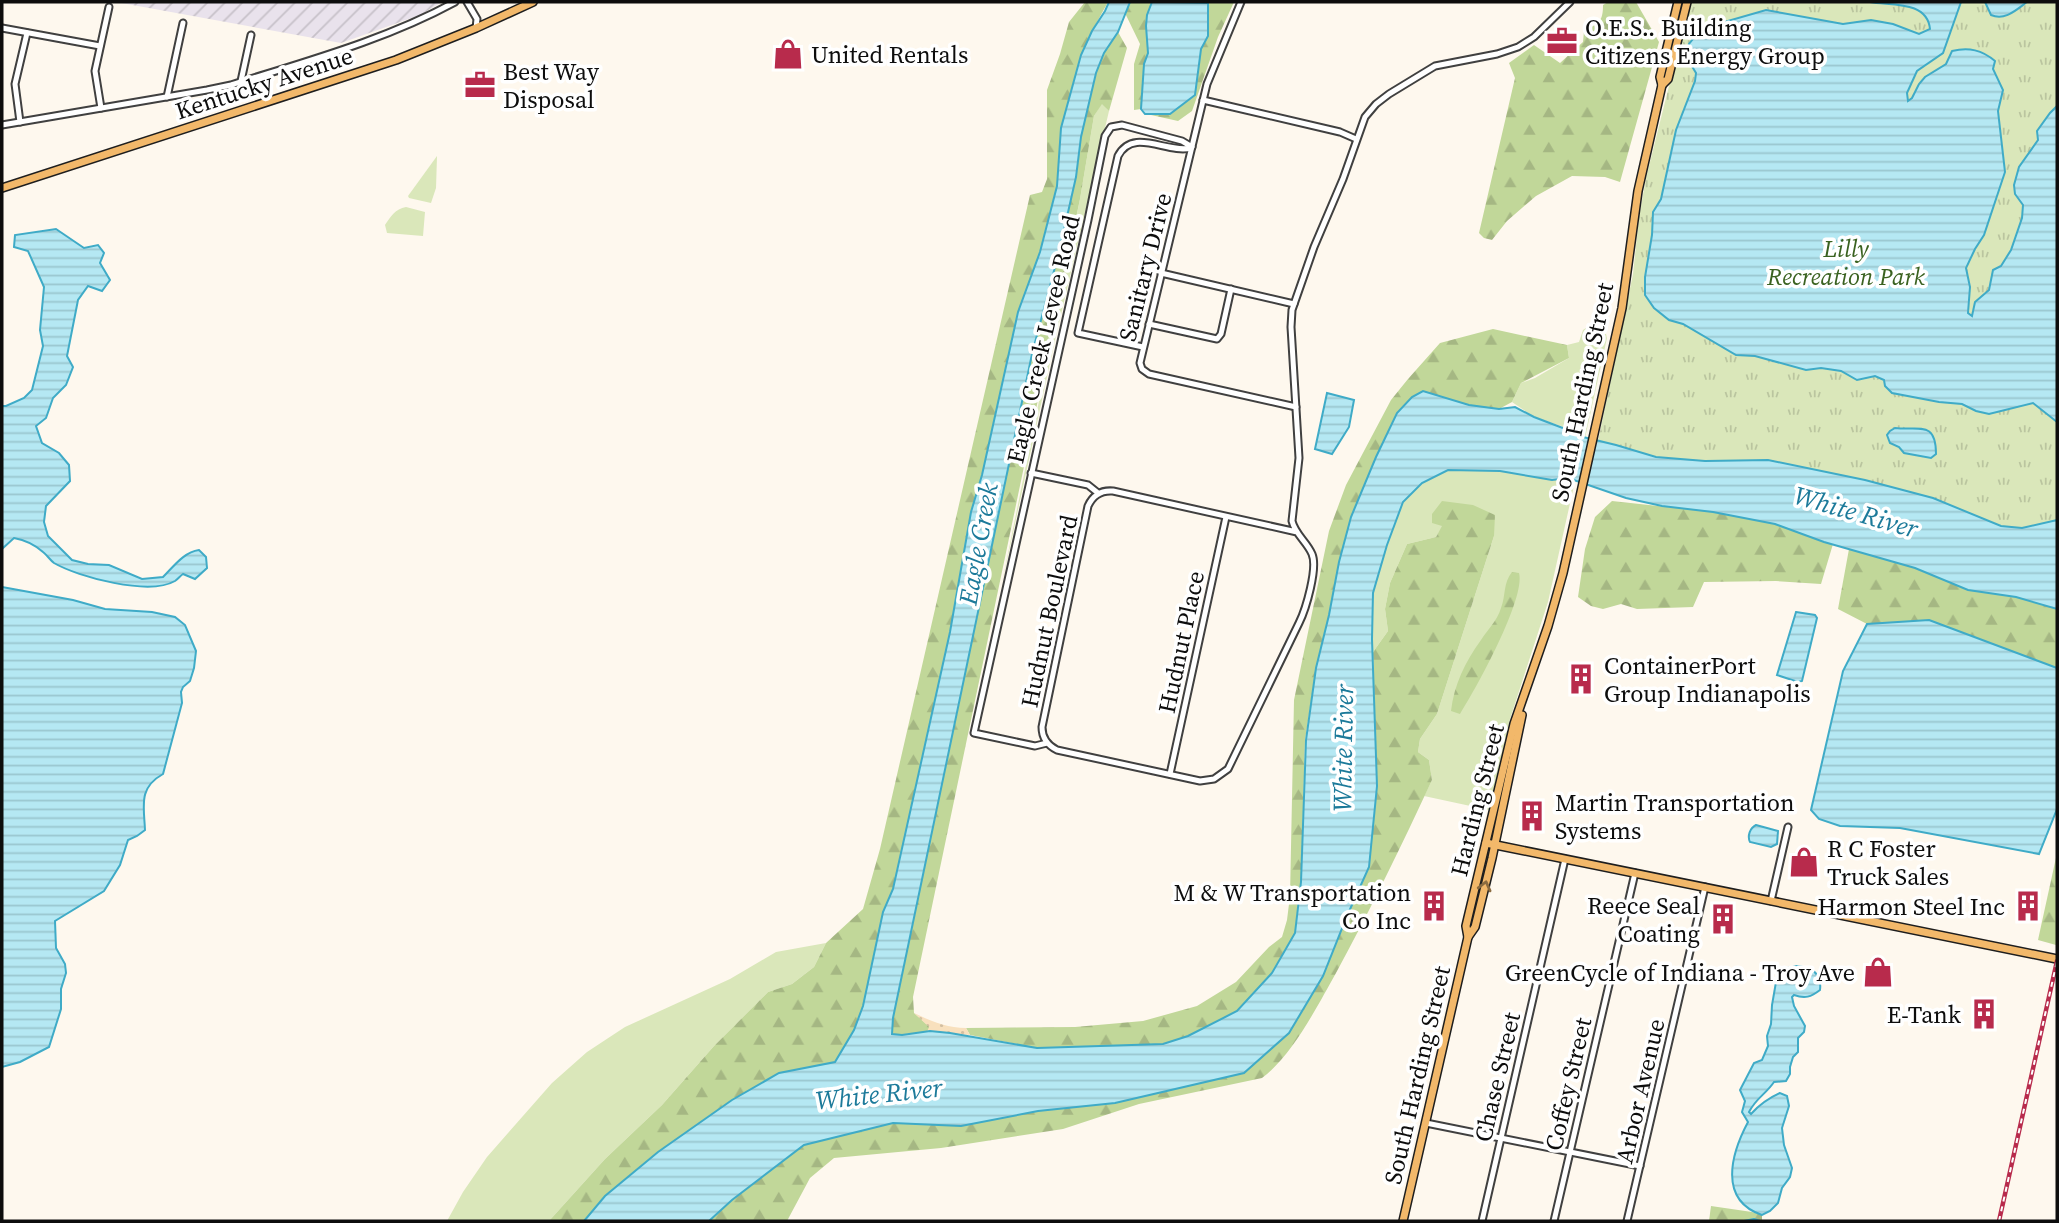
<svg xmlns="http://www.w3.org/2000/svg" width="2059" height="1223" font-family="'Source Serif 4',serif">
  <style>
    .industrial { fill: url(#industrial-furrows) }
    .grass { fill: #dae7ba }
    .forest { fill: url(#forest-firs) }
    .sand { fill: url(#sand-dots) }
    .park { fill: url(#park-tufts) }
    .water { fill: url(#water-rules); stroke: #3fabc7; stroke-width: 2 }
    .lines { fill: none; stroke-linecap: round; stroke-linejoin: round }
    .stream { stroke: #3fabc7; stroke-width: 2 }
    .minor-casing { stroke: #404040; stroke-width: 9 }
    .major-casing { stroke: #1e1e1e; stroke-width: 10 }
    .minor { stroke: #fff; stroke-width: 5 }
    .major { stroke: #f2b86a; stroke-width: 7 }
    .rail-casing { stroke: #b82b4c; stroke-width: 4.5 }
    .rail { stroke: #fff; stroke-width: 2; stroke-dasharray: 5; stroke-linecap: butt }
    .oneway { stroke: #8b6b40 }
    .labels { text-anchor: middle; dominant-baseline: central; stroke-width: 7; stroke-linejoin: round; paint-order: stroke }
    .poi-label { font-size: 24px; fill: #0d0d0d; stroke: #fff; text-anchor: start }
    .street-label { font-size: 24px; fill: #0d0d0d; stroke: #fff }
    .park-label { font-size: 24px; font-style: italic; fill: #3a6220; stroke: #fff }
    .water-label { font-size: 26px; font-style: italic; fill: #1c7a9a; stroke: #fff }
  </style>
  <defs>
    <pattern id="industrial-furrows" width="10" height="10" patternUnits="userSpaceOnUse" patternTransform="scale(1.75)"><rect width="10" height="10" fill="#e9e2ec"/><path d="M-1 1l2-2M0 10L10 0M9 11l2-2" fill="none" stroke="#c7c1c9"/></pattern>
    <pattern id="forest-firs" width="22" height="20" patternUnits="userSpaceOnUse" patternTransform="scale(1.75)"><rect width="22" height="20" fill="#c1d799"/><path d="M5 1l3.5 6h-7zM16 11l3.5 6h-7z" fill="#a5b783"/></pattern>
    <pattern id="sand-dots" width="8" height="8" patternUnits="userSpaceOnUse" patternTransform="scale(1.75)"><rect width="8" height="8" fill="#f8e0bd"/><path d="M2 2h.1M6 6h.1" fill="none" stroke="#d3bfa1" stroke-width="1.8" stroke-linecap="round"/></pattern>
    <pattern id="park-tufts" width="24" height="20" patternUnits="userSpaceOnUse" patternTransform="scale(1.75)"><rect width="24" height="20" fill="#dae7ba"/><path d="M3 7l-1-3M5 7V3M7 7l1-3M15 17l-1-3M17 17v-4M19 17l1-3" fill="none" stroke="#bac59f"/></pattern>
    <pattern id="water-rules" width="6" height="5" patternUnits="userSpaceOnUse" patternTransform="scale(1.75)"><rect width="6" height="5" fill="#b5e8f3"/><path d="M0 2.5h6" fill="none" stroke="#9ac6cf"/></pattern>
  </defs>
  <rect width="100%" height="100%" fill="#fef8ee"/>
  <polygon class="industrial" points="116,2 442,2 420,15 341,43"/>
  <g class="grass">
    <polygon points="1102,103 1109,111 1055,340 1001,588 1080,199 1094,116"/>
    <polygon points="437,156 436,188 431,203 409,198 408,196"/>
    <path d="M406,207L425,212L423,236L387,233L385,225C391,216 395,209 406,207Z"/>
    <polygon points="1586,328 1606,334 1607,338 1585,438 1579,436 1561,426 1534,417 1512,402 1521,383 1535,378 1569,358 1567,345 1579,342 1583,330"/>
    <polygon points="1448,470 1500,471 1552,480 1568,478 1575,481 1548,602 1510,719 1489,810 1424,796 1432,780 1429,760 1418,752 1420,739 1437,714 1494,536 1443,526 1436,537 1407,544 1390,583 1385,609 1388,631 1373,652 1373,593 1387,545 1403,502 1422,483"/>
    <polygon points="826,943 814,967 792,984 768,992 714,1046 662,1105 605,1159 549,1221 447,1221 463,1192 487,1157 552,1083 587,1052 625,1027 730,979 776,952"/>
  </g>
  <g class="forest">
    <polygon points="1085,2 1108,2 1092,31 1081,55 1061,128 1057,186 1040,252 1018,312 982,475 971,512 950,632 893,889 883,912 863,1006 854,1030 835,1062 732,1100 658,1152 605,1196 584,1221 549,1221 605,1159 662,1105 714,1046 768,992 792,984 814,967 826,943 863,909 880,849 1030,195 1042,192 1047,179 1047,90 1060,54 1069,22"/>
    <path d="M1130,2H1152C1144,23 1149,31 1148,52C1147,71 1143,90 1141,109L1134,110V64L1140,44L1125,13Z"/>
    <polygon points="1207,2 1234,2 1218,37 1192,111 1178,121 1151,115 1170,114 1195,95 1201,49 1208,36 1209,19"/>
    <path d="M1608,2H1636L1659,42L1620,182L1605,177L1572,176L1536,196L1507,221L1492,240L1484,238L1479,233L1515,78L1509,63L1534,45L1560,63L1583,42L1584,31C1599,23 1603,22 1603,5Z"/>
    <polygon points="1118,32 1127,48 1109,111 1102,104 1094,116 1080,199 913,997 914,1013 930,1027 927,1032 894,1035 892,1034 893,1018 1032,354 1059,252 1076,177 1081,137 1096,73 1104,53"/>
    <polygon points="1493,329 1567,345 1569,358 1521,383 1512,402 1499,409 1469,405 1423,391 1412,397 1339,562 1329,615 1316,668 1305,740 1301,882 1295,933 1272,973 1237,1011 1188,1036 1163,1044 1037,1048 970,1035 966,1028 1075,1027 1143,1021 1197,1006 1236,982 1269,947 1282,937 1287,920 1290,896 1294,700 1329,531 1346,485 1391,400 1408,379 1440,343"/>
    <path d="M1442,501L1473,505L1495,515L1494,536L1437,714L1420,739L1418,752L1429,760L1432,780C1402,845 1370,910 1336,973C1318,1005 1292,1056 1262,1078L1139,1104L1063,1129L941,1148L834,1158L810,1178L787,1221H709L732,1200L804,1145L893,1123L961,1126L1038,1111L1115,1103L1167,1089L1347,916L1369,867L1377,786L1373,652L1388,631L1385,609L1390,583L1407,544L1436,537L1442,526L1432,523V514Z"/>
    <polygon points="1612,501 1713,512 1775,524 1833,544 1821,584 1776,581 1704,582 1693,607 1637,609 1621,604 1603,609 1591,606 1578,597 1585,549 1595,517"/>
    <polygon points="1849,549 1915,568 1968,590 2016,597 2057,609 2057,668 1929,620 1867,624 1838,609"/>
    <path d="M1512,572L1519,573C1526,598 1476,689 1460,714L1451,711C1454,685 1465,662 1481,640C1488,629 1497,621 1501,608C1506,595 1503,583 1512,572Z"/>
    <polygon points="2057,853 2057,938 2056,945 2038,940"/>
    <polygon points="1711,1206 1752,1212 1762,1215 1762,1221 1709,1221"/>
  </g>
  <path class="sand" d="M914,1013C931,1021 947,1028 966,1028L970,1035L927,1032L929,1027Z"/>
  <polygon class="park" points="1690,2 2057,2 2057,520 2022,528 2001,526 1933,498 1865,480 1768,460 1705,461 1656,457 1598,441 1633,274 1639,217 1646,178"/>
  <g class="water">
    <polygon points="1109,2 1130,2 1118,32 1104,53 1096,73 1081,137 1076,177 1059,252 1032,354 893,1018 892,1034 902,1035 930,1031 950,1033 1037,1048 1163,1044 1188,1036 1237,1011 1272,973 1295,933 1301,882 1306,740 1316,668 1329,615 1339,562 1351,517 1376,457 1397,413 1412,397 1423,391 1469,405 1499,409 1515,407 1534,417 1568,430 1579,436 1616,445 1656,457 1705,461 1768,460 1865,480 1933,498 2001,526 2022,528 2057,520 2057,609 2016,597 1968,590 1915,568 1824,542 1775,524 1713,512 1662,506 1626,498 1568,478 1552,480 1500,471 1448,470 1422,483 1403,502 1387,545 1373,593 1372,639 1377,786 1369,867 1347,916 1323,976 1289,1033 1244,1073 1115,1103 1038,1111 961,1126 893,1123 804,1145 732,1200 709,1221 584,1221 605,1196 658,1152 732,1100 779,1073 835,1062 854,1030 863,1006 883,912 893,889 950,632 971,512 982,475 1018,312 1040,252 1057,186 1061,128 1081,55 1092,31 1105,11"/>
    <polygon points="1152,2 1208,3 1208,36 1201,49 1195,95 1170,114 1145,114 1141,109 1144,64 1148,53 1146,26 1147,15"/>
    <path d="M1870,2H1961L1943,53L1917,71L1907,93L1908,101L1912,98L1919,84L1925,77L1946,64L1952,51C1969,47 1982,50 1995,61L1993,69L2003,90L1998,111L2005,172L1984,235L1975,249L1966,268L1970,287L1968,313L1972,316L1975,302L1989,290L1993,270L2001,266L2011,250L2022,218L2023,205L2015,194L2014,185L2019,167L2038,140L2037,131L2050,113L2057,106V422L2033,403L1989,414L1976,411L1962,404L1939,402L1892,393L1885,386L1884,380L1875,376L1857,380L1841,371L1821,368L1806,370L1755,356L1736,355L1683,324L1669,320L1654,308L1645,295V277L1652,235L1653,212L1661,199L1676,130L1695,81L1696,73L1690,63L1687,54L1689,44L1704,25H1714L1766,10L1843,24L1871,20L1893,24L1919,34L1930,29C1927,0 1890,6 1870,2Z"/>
    <path d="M1985,2H2027C2016,10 2005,21 1991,15Z"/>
    <path d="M56,229L84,248L98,245L104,253L100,263L110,280L102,291L88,286L78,300L67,356L73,367L66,385L53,398L46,418L36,426L42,443L59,453L69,465L70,481L46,506L44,522L48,536L72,560L88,564L109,565L142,579L163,577C174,566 184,552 199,550L206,557L207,568L195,579L183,574C180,576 178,579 175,581C149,596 78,577 54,563C50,560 47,555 43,552C34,544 25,540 14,538L2,549V406H6L24,398L32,390L43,346L40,330L44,287L28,251L14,247L15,235Z"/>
    <polygon points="1327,393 1354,400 1349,427 1332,454 1315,449"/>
    <path d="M1895,428C1919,431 1936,420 1936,454L1931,458L1904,453L1899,447L1890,443L1887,435L1890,431Z"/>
    <path d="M2,587L73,600L105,609L152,612L175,617L185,625L196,651L194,668L190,681L183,687L181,692L182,703L163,774C138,788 144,806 145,830L137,836L128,840L120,865L104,891L55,921L56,948L65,964L66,973L61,989V1009L49,1047L20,1062L2,1067Z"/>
    <polygon points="1796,612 1815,615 1817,618 1802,681 1798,682 1777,675"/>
    <polygon points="1929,620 2057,668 2057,809 2039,854 1900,828 1840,826 1819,819 1811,810 1843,671 1867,624"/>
    <path d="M1756,825L1778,831L1777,844L1771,847L1750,842C1747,836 1750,828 1756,825Z"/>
    <path d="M1797,966C1812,968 1822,973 1820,990C1811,997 1805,999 1794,995L1792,997L1794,1006L1805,1026L1804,1032L1798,1038V1052L1793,1057L1790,1067V1074L1786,1081L1774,1082C1766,1094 1756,1098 1749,1112L1751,1114C1759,1105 1769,1098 1780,1093L1787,1096L1789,1106L1782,1128L1784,1145L1792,1168L1790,1177L1782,1188L1778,1203L1770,1211L1762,1215C1718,1200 1731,1154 1748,1122L1742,1112L1745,1101L1740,1090L1754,1063L1762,1060L1768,1046L1767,1036L1771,1024L1772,1005L1776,982L1783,969Z"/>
  </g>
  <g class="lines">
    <polyline class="stream" points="1744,1221 1754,1219 1760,1221"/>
    <g class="minor-casing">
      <g id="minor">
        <polyline points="467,2 477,19 476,28"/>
        <polyline points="1241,2 1207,84 1140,363 1142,369 1149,374 1296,407"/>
        <polyline points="2,28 100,46"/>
        <polyline points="241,81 251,35"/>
        <polyline points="167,97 183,23"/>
        <polyline points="1203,100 1340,132 1356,139"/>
        <polyline points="101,108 95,71 109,7"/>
        <polyline points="20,122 15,84 27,33"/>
        <path d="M2,125L207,90L231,85C307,61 385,40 455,2"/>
        <polyline points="1161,273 1294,304"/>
        <polyline points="1149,324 1217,339 1221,334 1231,289"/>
        <path d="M1143,347L1078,333L1118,156C1133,127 1167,154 1191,148"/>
        <polyline points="1031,473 1088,485 1098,493"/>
        <path d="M1297,532L1113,491C1101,490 1093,495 1088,506L1042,727C1042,738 1047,745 1057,750L1200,781L1214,779L1228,769L1299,623C1306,609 1318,568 1312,554C1307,542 1295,534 1292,521L1299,458L1291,327L1292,310L1314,247L1343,179L1365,117L1376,104L1389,94L1435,66L1497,54L1518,47L1534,37L1570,2"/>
        <polyline points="1047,743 1035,746 974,733 1088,220 1105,136 1111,127 1122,125 1182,141 1192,147"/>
        <polyline points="1170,774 1226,517"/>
        <polyline points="1771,901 1788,827"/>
        <polyline points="1426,1123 1640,1166"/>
        <polyline points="1482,1221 1565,859"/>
        <polyline points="1554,1221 1635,873"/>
        <polyline points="1627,1221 1705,887"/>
      </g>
    </g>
    <g class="major-casing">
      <g id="major">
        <polyline points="1662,85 1668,79 1687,2"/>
        <polyline points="2,188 396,60 476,28 533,2"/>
        <polyline points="1486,843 2057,959"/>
        <polyline points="1468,937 1466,926 1514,724 1548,626 1563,573 1622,308 1638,191 1662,85 1660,77 1678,2"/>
        <polyline points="1403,1221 1468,937 1475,927 1492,858 1522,715"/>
      </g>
    </g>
    <use href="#minor" class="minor"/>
    <use href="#major" class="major"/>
    <g class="rail-casing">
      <polyline id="rail" points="1999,1221 2057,961"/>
    </g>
    <use href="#rail" class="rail"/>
  </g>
  <defs><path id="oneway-chevron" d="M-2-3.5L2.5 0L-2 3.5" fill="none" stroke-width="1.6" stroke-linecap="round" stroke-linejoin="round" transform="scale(1.75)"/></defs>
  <use class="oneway" href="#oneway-chevron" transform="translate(1485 886) rotate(-76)"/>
  <defs>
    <g id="office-bare" transform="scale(2.415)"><path d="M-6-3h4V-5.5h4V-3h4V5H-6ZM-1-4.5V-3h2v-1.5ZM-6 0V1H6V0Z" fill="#b82b4c" stroke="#fff" stroke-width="2.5" paint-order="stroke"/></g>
    <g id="shop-bare" transform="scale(2.415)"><path d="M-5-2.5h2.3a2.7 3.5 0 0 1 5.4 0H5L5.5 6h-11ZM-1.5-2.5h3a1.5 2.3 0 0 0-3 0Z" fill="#b82b4c" stroke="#fff" stroke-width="2.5" paint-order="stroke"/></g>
    <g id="building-bare" transform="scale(2.415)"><path d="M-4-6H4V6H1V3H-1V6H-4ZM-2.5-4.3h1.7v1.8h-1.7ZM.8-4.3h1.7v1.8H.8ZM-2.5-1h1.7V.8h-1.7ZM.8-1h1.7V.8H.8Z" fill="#b82b4c" stroke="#fff" stroke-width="2.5" paint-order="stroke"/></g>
  </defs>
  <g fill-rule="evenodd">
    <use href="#office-bare" x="1562" y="41"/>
    <use href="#shop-bare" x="788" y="54"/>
    <use href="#office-bare" x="480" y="85"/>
    <use href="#building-bare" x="1581" y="679"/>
    <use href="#building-bare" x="1532" y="816"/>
    <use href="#shop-bare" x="1804" y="862"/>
    <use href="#building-bare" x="1434" y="906"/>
    <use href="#building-bare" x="2028" y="906"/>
    <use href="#building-bare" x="1723" y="919"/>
    <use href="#shop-bare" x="1878" y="972"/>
    <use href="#building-bare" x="1984" y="1014"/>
  </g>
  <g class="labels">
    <g class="poi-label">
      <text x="1585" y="27">O.E.S.. Building<tspan x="1585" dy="28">Citizens Energy Group</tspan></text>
      <text x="811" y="54">United Rentals</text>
      <text x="503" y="71">Best Way<tspan x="503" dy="28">Disposal</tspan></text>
      <text x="1604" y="665">ContainerPort<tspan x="1604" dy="28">Group Indianapolis</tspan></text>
      <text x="1555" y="802">Martin Transportation<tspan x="1555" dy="28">Systems</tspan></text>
      <text x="1827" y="848">R C Foster<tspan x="1827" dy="28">Truck Sales</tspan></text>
      <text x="1411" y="892" text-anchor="end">M &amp; W Transportation<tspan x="1411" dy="28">Co Inc</tspan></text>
      <text x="1700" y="905" text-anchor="end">Reece Seal<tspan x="1700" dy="28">Coating</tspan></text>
      <text x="2005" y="906" text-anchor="end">Harmon Steel Inc</text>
      <text x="1855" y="972" text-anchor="end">GreenCycle of Indiana - Troy Ave</text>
      <text x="1961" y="1014" text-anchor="end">E-Tank</text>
    </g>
    <g class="street-label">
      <text transform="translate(264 83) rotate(-18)">Kentucky Avenue</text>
      <text transform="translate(1145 267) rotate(-76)">Sanitary Drive</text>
      <text transform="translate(1043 339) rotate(-77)">Eagle Creek Levee Road</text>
      <text transform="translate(1582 392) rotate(-78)">South Harding Street</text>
      <text transform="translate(1049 611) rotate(-78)">Hudnut Boulevard</text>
      <text transform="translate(1181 642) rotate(-78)">Hudnut Place</text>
      <text transform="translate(1477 800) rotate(-76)">Harding Street</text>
      <text transform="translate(1417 1075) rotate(-77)">South Harding Street</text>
      <text transform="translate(1497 1077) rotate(-77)">Chase Street</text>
      <text transform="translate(1568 1084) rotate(-77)">Coffey Street</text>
      <text transform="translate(1640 1091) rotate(-77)">Arbor Avenue</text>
    </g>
    <g class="park-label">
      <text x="1846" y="248">Lilly<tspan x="1846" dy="28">Recreation Park</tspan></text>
    </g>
    <g class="water-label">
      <text transform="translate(1856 512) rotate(16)">White River</text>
      <text transform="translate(978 544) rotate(-80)">Eagle Creek</text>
      <text transform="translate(1343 748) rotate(-89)">White River</text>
      <text transform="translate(879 1094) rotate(-6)">White River</text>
    </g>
  </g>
  <rect width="2059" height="1223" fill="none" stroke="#0d0d0d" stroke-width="7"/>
</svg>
